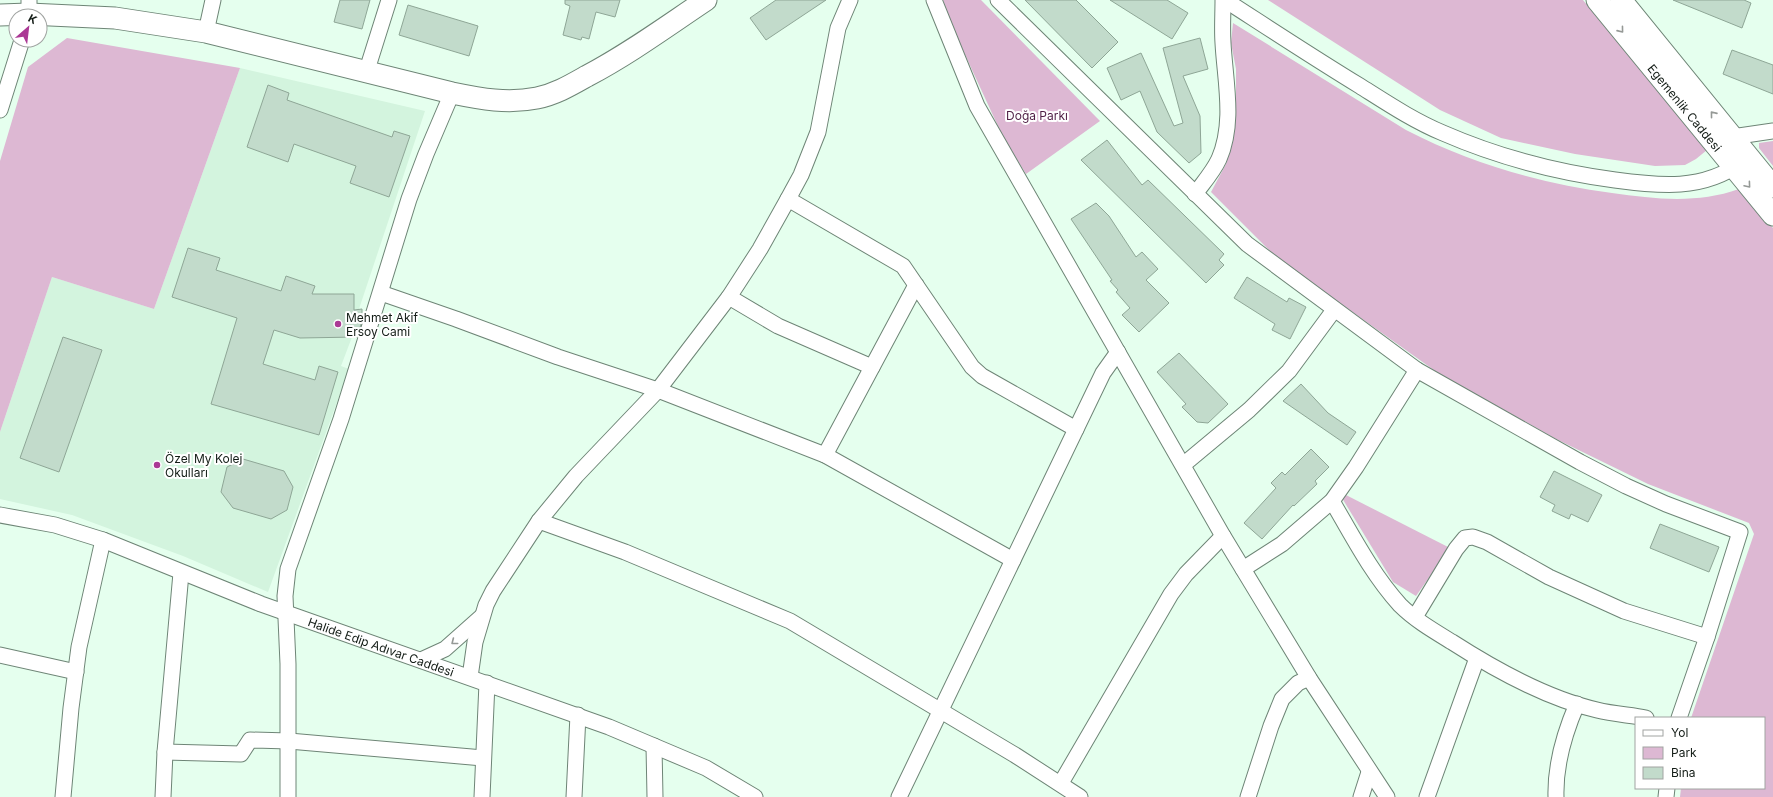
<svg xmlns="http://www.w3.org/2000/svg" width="1773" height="797" font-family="Inter,sans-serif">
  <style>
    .built { fill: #d3f4de }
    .green { fill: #ddb8d3 }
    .building { fill: #c2dbcb; stroke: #8ea696 }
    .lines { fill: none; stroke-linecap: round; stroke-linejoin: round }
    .street-casing { stroke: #6e8576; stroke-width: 17 }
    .secondary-casing { stroke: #6e8576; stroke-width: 23 }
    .street { stroke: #fff; stroke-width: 15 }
    .secondary { stroke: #fff; stroke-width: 21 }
    .oneway { stroke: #959996 }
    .poi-dot { fill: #ab3995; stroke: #fff; stroke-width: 1.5 }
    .labels { text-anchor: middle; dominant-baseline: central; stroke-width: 4; stroke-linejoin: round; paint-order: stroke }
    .street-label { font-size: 12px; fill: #131c16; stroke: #fff }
    .park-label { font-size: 12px; fill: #4f1f45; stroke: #fff }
    .poi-label { font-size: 12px; fill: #131c16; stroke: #fff; text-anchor: start }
  </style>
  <rect width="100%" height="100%" fill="#e5ffee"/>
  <polygon class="built" points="240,68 425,111 359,309 354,309 353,294 326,294 314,338 352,337 341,366 349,369 268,592 183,556 72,515 0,499 0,432 52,277 154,309"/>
  <g class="green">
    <polygon points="943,0 981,0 1100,121 1026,174 1003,137 949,20"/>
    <polygon points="1268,0 1583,0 1707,150 1696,159 1685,165 1655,166 1575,154 1501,138 1440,110"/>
    <path d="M1233,23L1406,130C1472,164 1540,183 1612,193C1655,199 1697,204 1739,189L1773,228V797H1680L1681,788H1764V718H1691L1754,534L1749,523L1648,484L1556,439L1438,373L1278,259L1211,192L1226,164L1236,116V69L1231,43Z"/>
    <polygon points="67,38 240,68 154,309 52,277 0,432 0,161 28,67"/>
    <polygon points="1773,141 1773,166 1759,148 1759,143"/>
    <polygon points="1344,494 1450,548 1416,596 1393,582 1342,498"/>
  </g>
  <g class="building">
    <polygon points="340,0 370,0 362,29 334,22"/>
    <polygon points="565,0 620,0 615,17 596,12 589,39 582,37 581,40 563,35 570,6 565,4"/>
    <polygon points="776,0 826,0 766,40 750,18"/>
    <polygon points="1025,0 1076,0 1118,42 1092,68"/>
    <polygon points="1110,0 1167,0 1188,13 1172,39"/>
    <polygon points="1673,0 1744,0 1751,3 1742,28"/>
    <polygon points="408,5 478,26 469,56 399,35"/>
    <polygon points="1200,38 1208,69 1183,76 1200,116 1201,153 1189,163 1157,132 1140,91 1121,100 1107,68 1141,53 1174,126 1183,123 1163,48"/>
    <polygon points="1732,50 1773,65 1773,94 1723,74"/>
    <polygon points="268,85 289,93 287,100 392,137 394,131 410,136 389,197 350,183 356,166 294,144 288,162 247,147"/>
    <polygon points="1107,140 1142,185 1148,180 1224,254 1219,260 1224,265 1206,283 1081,160"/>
    <polygon points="1096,203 1109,216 1136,257 1142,252 1158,269 1146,280 1169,303 1139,332 1122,315 1130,308 1116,292 1118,290 1110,281 1112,280 1071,219"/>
    <polygon points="188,248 220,258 216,270 281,291 286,276 315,286 312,294 354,294 354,310 362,309 362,321 357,337 300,338 274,330 263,364 315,380 319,366 338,372 319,435 211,404 237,318 172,297"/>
    <polygon points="1247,277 1287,302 1289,298 1306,307 1290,339 1272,330 1275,324 1234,298"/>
    <polygon points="63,337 102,350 59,472 20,458"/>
    <polygon points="1179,353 1228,404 1208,423 1197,422 1182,407 1186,404 1157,372"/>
    <polygon points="1301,384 1328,413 1356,432 1347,445 1283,401"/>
    <polygon points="1311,449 1329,467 1315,481 1317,484 1294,506 1293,505 1262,539 1244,523 1276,488 1271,483 1282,472 1285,475"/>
    <polygon points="243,459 284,471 293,487 287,510 271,519 233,508 221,492 227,467"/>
    <polygon points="1554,471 1602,495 1588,522 1571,514 1569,519 1552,511 1555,505 1540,497"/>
    <polygon points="1660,524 1719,547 1709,572 1650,548"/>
  </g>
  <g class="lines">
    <g class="street-casing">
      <g id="street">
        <polyline points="934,0 977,106 1223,536 1309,678 1387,797"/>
        <polyline points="998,0 1247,244 1417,370 1580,462 1626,486 1666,504 1740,532 1707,637 1679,718"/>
        <path d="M1225,0C1270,29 1314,58 1360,86C1387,103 1414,121 1443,133C1498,157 1555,172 1615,180C1659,186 1703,191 1742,162"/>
        <polyline points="29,16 29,0"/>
        <polyline points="206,32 213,0"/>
        <polyline points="366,73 389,0"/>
        <polyline points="0,110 22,40"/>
        <polyline points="1732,137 1773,131"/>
        <path d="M1195,194C1203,183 1213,172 1219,159C1235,122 1225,81 1223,43C1222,29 1223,14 1223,0"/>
        <polyline points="788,199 903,266 972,367 982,376 1076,429"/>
        <polyline points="381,293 456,319 558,357 658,390 825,455 1013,560"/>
        <polyline points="729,297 778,326 872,367"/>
        <polyline points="825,455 916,285"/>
        <polyline points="1183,465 1249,410 1289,371 1334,310"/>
        <path d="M1332,501C1353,537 1372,574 1400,605C1415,620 1434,631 1452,642C1494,669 1549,699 1597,710C1613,714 1630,715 1646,718"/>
        <path id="s1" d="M0,515L55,525L103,540L261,604L609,727L706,768L755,797"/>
        <polyline points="539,521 625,552 790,621 1015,755 1080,797"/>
        <polyline points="1243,569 1282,544 1332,501 1356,467 1417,370"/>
        <polyline points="1415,617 1456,549 1465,538 1473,537 1487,542 1549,577 1624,611 1707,637"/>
        <polyline points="0,655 76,672"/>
        <polyline points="421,660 445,649 481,617"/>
        <polyline points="470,677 475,642 486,605 493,591 539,521 576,476 658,390 729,297 760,249 788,199 801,175 818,132 838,28 850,0"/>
        <polyline points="654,746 655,797"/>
        <polyline points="165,752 241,754 250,740 289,741 483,758"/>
        <polyline points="1061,783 1171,594 1186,574 1223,536"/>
        <polyline points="63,797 71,708 79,647 103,540"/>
        <polyline points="163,797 165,752 181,573"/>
        <polyline points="288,797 288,664 285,596 288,569 341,419 409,199 426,154 452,93"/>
        <polyline points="482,797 487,683"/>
        <polyline points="574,797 578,715"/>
        <polyline points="899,797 1103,373 1118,352"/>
        <polyline points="1248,797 1271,726 1282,699 1298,683 1309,678"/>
        <polyline points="1361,797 1369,772"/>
        <polyline points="1427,797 1477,658"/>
        <path d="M1556,797C1555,764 1564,734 1577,704"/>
        <polyline points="1666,797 1667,788"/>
      </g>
    </g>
    <g class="secondary-casing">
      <g id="secondary">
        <path id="s2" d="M1597,0L1773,215"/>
        <polyline points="1621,0 1773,187"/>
        <path d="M0,15L29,14L115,18L206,32L452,93C481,99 508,104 537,98C556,94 571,85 587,76C629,54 667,26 706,0"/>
      </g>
    </g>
    <use href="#street" class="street"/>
    <use href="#secondary" class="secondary"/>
  </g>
  <defs><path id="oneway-chevron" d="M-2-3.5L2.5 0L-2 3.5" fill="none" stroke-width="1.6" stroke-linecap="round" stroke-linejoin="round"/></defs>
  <g class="oneway">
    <use href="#oneway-chevron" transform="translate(1621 30) rotate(51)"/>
    <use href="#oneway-chevron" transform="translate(1713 114) rotate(-129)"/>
    <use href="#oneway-chevron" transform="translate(1748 185) rotate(50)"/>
    <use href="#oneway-chevron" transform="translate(454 642) rotate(142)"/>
  </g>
  <g class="poi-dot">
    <circle cx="338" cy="324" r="4"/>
    <circle cx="157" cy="465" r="4"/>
  </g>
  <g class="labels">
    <g class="street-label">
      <text stroke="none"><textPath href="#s2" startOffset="139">Egemenlik Caddesi</textPath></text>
      <text stroke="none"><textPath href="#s1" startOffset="404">Halide Edip Adıvar Caddesi</textPath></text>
    </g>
    <g class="park-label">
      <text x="1037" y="115">Doğa Parkı</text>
    </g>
    <g class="poi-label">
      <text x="346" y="317">Mehmet Akif<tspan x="346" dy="14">Ersoy Cami</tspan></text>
      <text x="165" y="458">Özel My Kolej<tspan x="165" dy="14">Okulları</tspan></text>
    </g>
  </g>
  <rect x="1635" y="717" width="130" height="72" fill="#ffffff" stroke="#a1a4a2"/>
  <rect x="1643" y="730" width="20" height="6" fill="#ffffff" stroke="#a1a4a2"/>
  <text x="1671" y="737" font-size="12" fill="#131c16">Yol</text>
  <rect x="1643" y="747" width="20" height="12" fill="#ddb8d3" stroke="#a1a4a2"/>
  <text x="1671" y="757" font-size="12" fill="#131c16">Park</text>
  <rect x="1643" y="767" width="20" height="12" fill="#c2dbcb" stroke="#a1a4a2"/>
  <text x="1671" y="777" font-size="12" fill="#131c16">Bina</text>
  <g transform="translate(28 28) rotate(28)"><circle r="19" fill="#ffffff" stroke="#a1a4a2"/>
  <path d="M0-3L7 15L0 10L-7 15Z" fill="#ab3995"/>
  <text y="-6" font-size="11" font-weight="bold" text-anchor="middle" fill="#131c16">K</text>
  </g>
</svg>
